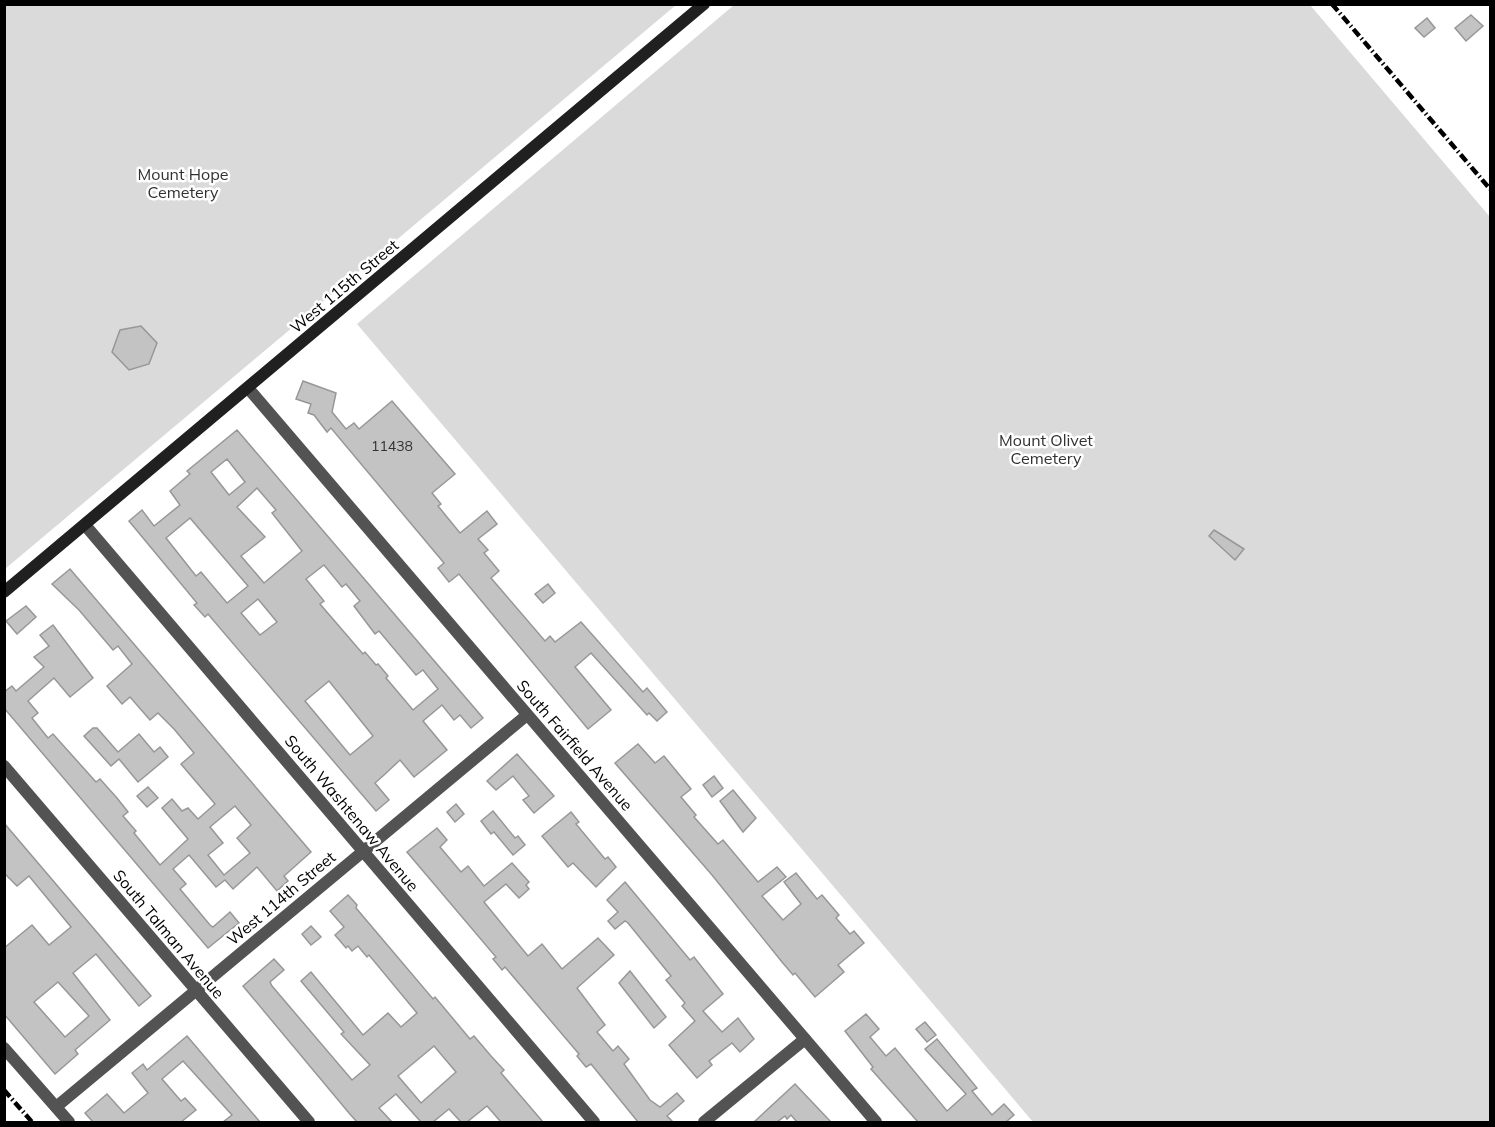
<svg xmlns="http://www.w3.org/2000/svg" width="1495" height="1127" font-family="Mulish,sans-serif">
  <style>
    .green { fill: #dadada }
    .building { fill: #c3c3c3; stroke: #979797; stroke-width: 1.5; fill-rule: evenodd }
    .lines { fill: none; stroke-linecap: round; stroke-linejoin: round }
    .street { stroke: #535353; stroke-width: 12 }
    .secondary { stroke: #202020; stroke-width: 12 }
    .rail { stroke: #000; stroke-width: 4.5; stroke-dasharray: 9 3 1.5 3; stroke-linecap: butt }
    .labels { text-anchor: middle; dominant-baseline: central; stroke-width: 5; stroke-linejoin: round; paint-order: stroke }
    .number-label { font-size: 14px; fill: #313131 }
    .park-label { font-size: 16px; fill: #313131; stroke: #fff }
    .street-label { font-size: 16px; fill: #000; stroke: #fff }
  </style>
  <rect width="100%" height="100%" fill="#fff"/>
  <g class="green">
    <polygon points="5,5 676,5 5,569"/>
    <polygon points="734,5 1310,5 1490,217 1490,1122 1033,1122 357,324"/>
  </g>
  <g class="building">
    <polygon points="1471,15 1483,26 1466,41 1455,28"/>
    <polygon points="1427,18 1435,28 1424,37 1415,28"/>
    <polygon points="141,326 157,343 149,364 129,370 112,352 120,330"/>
    <polygon points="303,381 336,393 332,412 346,429 354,423 359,429 392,401 455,474 432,493 441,504 438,506 460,533 487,511 497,524 478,539 488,550 484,553 499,571 491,578 545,641 550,636 555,642 581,622 643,692 647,688 667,712 657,721 649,713 647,715 591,653 575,667 611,710 588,729 459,574 449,582 438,568 444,563 413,526 331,428 327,432 314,415 308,413 311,404 296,399"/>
    <path d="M237,430L483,718L471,728L460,715L454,720L442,705L423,721L447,750L414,777L400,760L384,775L375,783L389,800L376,811L208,614L205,617L194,605L197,603L129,521L142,510L154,526L180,505L170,491L190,474L187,471ZM227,459L245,482L229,495L211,472ZM257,488L276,510L272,513L302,551L264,583L241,556L265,537L237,507ZM190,518L248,586L227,603L201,572L196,576L166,538ZM324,565L342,587L346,584L360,601L354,606L375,634L379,631L416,675L423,670L438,689L413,710L386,678L388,676L378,664L376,665L365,652L363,654L320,604L324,601L306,579ZM258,599L277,622L260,635L241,613ZM329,681L373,736L350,755L305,701Z"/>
    <polygon points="1214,530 1244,549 1235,560 1209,536"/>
    <path d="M70,569L311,852L284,876L288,881L277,891L257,867L233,889L225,880L216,887L189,855L173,869L186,884L180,889L210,925L213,927L230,912L239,923L208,948L4,708V692L12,686L16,691L44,667L34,657L49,646L40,635L53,625L93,678L70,697L54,678L28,701L38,713L32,718L48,738L53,734L96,782L100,779L117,798L128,812L123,816L136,831L134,833L160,865L188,839L162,808L172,799L182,811L188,808L198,819L215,804L181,764L194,753L174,729L158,713L150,720L130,697L122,704L107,686L132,664L118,646L113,650L79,610L52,584ZM235,806L251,825L237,838L250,853L224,875L208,855L223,843L210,827Z"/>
    <polygon points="548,584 555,593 543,603 535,594"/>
    <polygon points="26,606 36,617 17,634 6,621"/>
    <polygon points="93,728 97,728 118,752 139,734 154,752 160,747 168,757 138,782 119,759 111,766 84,736"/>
    <polygon points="638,744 655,763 664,756 691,789 681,797 696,815 694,817 718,844 723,840 758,882 777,867 786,877 762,896 783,920 801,904 784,882 796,873 817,899 822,895 839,915 836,918 850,934 854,931 864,943 838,965 844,972 815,997 795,973 793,975 782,962 712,875 615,763"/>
    <polygon points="517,754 554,796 534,813 523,800 529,796 513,776 496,790 487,781"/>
    <polygon points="714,776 723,788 712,797 703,785"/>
    <polygon points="148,787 158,798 147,807 137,796"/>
    <polygon points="733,790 756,818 743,832 720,801"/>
    <polygon points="456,804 464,814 455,822 447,812"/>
    <polygon points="493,811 515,838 518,836 525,845 513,855 494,832 491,834 481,821"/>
    <polygon points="571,812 579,822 576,824 605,859 608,857 616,867 596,887 573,863 568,867 542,836"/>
    <path d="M4,823L151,996L139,1006L96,954L73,973L110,1020L75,1050L78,1054L55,1074L4,1014V948L32,925L49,945L71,927L29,876L17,886L4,873ZM58,982L89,1016L65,1037L34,1002Z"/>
    <polygon points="437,828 447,840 440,847 461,872 468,866 484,886 512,863 529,882 526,885 529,889 519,898 506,884 484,902 528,956 542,944 562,969 598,938 614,955 577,988 605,1025 597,1032 613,1051 618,1046 629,1059 624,1064 650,1100 660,1107 677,1093 684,1101 667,1116 673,1122 638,1122 591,1064 586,1067 577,1056 579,1054 505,967 502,970 493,959 496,957 407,852"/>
    <polygon points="625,882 690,960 694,957 723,994 703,1011 722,1032 738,1018 754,1039 740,1052 732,1043 709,1061 712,1065 697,1078 669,1045 695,1021 682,1006 685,1003 666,980 671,976 628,923 625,921 615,929 608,921 618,912 607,900"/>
    <path d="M348,895L357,905L356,908L433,999L435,997L470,1039L474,1036L491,1056L504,1070L501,1073L543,1122H501L487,1106L467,1122H461L449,1109L433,1122H421L396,1094L379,1108L392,1122H357L349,1113L243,986L274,959L284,970L270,982L272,986L352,1080L370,1065L341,1034L344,1032L301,981L311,972L363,1035L388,1013L401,1027L417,1013L369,955L367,957L358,946L352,951L348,946L346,948L335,935L344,927L330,911ZM434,1046L456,1072L421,1103L398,1076Z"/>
    <polygon points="311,926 321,937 311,945 302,934"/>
    <polygon points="630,971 666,1017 654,1028 619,983"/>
    <polygon points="866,1014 879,1029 870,1037 886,1056 895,1048 947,1111 966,1094 925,1049 937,1039 977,1088 972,1091 992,1115 1004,1104 1014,1115 1006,1122 918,1122 871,1069 873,1067 845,1031"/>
    <polygon points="925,1022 936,1035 927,1042 916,1029"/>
    <polygon points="187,1036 260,1122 223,1122 232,1115 183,1061 162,1079 181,1101 185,1098 196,1110 181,1122 93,1122 85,1113 107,1094 124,1113 148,1093 132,1073 143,1064 147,1070"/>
    <polygon points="795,1084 831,1122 797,1122 791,1115 787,1119 785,1116 777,1122 754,1122"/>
  </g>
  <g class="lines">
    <g class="street">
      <polyline points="248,388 876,1122"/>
      <polyline points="85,525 594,1122"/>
      <polyline points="4,766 309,1122"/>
      <polyline points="4,1048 69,1122"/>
      <polyline points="56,1107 527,715"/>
      <polyline points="704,1122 805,1039"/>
    </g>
    <polyline class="secondary" points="4,592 704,4"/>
    <g class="rail">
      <polyline points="1332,4 1490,189"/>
      <polyline points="4,1090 32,1122"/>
    </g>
  </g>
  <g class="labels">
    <g class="number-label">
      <text x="392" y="446">11438</text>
    </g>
    <g class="park-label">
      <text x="183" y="174">Mount Hope<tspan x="183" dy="18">Cemetery</tspan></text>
      <text x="1046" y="440">Mount Olivet<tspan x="1046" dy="18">Cemetery</tspan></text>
    </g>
    <g class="street-label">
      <text transform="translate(344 286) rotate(-40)">West 115th Street</text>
      <text transform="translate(575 745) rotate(49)">South Fairfield Avenue</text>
      <text transform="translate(352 813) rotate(50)">South Washtenaw Avenue</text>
      <text transform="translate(281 898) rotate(-40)">West 114th Street</text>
      <text transform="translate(169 934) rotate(50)">South Talman Avenue</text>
    </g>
  </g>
  <rect width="1495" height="1127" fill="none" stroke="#000000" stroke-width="12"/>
</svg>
